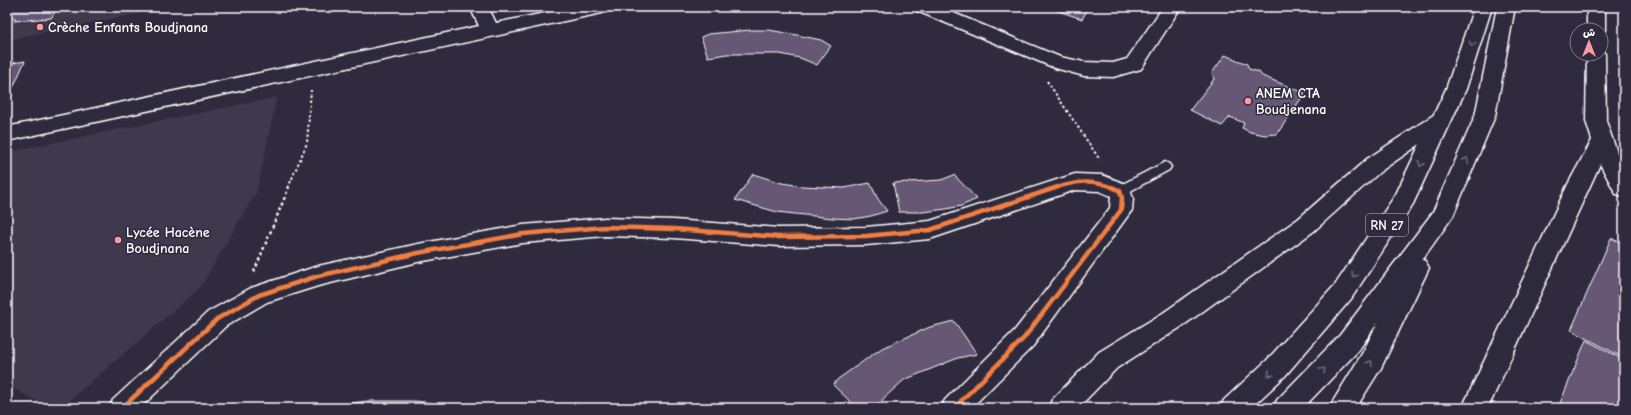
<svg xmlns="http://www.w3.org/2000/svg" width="1631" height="415" font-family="'Comic Neue','Playpen Sans Arabic',sans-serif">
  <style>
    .built { fill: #40384e }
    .building { fill: #665975; stroke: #fff }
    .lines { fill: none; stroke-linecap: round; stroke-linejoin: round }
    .service-casing { stroke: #fff; stroke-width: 3 }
    .minor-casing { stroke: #fff; stroke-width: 3 }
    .trunk-casing { stroke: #fff; stroke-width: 3 }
    .path-far1 { stroke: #fff; stroke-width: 2; stroke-dasharray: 2.5 2.5; stroke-linecap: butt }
    .path { stroke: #fff; stroke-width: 2.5; stroke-dasharray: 3 3; stroke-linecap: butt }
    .service { fill: #2f2a3d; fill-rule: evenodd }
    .minor { fill: #2f2a3d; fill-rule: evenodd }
    .trunk { fill: #2f2a3d; fill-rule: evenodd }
    .cycleway-far1-casing { stroke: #2f2a3d; stroke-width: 5.5 }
    .cycleway-casing { stroke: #2f2a3d; stroke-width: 7 }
    .cycleway-far1 { stroke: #f27e40; stroke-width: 3.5 }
    .cycleway { stroke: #f27e40; stroke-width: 4.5 }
    .oneway { stroke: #6d6a77 }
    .poi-dot { fill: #ff9aa2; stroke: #2f2a3d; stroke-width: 1.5 }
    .labels { text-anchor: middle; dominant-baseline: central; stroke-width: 3; stroke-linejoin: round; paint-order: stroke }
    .shield { fill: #2f2a3d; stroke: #c1bfc5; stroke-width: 1 }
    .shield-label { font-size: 13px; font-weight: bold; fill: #fff }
    .poi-label { font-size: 14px; font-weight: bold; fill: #fff; stroke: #2f2a3d; text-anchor: start }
  </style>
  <rect width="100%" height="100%" fill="#2f2a3d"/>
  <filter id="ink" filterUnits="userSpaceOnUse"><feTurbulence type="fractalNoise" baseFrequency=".025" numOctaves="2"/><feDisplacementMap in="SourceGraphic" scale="8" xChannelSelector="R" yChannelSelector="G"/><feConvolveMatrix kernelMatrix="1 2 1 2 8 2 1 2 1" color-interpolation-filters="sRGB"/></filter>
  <g filter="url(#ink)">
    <g class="built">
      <polygon points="7,7 150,7 140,13 7,40"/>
      <polygon points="277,97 257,191 200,288 61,408 49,408 7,385 7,152"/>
    </g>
    <g class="building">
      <polygon points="7,7 58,7 51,18 14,21 16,18 7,18"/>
      <polygon points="1047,7 1089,7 1082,19"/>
      <polygon points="750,30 769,30 797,35 821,40 831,46 817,65 800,58 780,54 727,54 708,57 701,37 708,34"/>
      <polygon points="1225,55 1247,64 1249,69 1259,72 1262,76 1305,93 1277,134 1265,135 1250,132 1242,128 1244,123 1230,117 1222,126 1190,110 1214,79 1212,73"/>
      <polygon points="25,61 9,97 7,97 7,64"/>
      <polygon points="753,174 782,183 802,186 844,188 870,183 878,199 887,211 871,216 854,219 832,218 777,212 735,200"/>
      <polygon points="954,175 977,199 961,206 946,209 923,212 899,212 893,183 941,180"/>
      <polygon points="1611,238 1624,244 1624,358 1571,330"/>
      <polygon points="954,321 977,354 958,358 904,380 885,397 876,408 857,408 833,385 838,379 882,348 930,327"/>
      <polygon points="1586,340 1624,360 1624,408 1558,408"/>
      <polygon points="367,401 415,401 432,403 444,408 315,408"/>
    </g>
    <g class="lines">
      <g class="service-casing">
        <polygon id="service" points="1165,162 1169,164 1171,167 1169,170 1125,194 1120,196 1115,194 1114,191 1115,188"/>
      </g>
      <g class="minor-casing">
        <g id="minor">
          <polygon points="470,7 488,7 496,23 574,7 611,7 608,11 602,13 7,141 7,127 479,26"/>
          <polygon points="914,7 939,7 1060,57 1084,62 1113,63 1127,59 1163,7 1181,7 1141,69 1113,77 1084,76 1055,68 917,11"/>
          <polygon points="1587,7 1605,7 1605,30 1603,34 1601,35 1601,30 1587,30"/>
          <polygon points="1601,49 1605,54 1606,121 1619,158 1624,168 1624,196 1616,194 1600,164 1488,408 1462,408 1568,184 1592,140 1586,121 1587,54 1601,54"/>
          <polygon points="1442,112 1449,114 1452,119 1449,124 1381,171 1314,231 1181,327 1117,368 1078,408 1048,408 1052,400 1099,352 1163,313 1298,219 1367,159 1435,114"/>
          <polygon points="1075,174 1102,175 1128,185 1133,198 1132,210 1033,346 971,408 941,408 945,400 1015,330 1110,208 1111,196 1099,191 1075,190 930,239 866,245 779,246 674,238 605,236 523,243 418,262 318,286 267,302 226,326 140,408 109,408 113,400 208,312 251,288 318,266 418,244 523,225 605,218 674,220 779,228 866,227 930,221"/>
        </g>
      </g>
      <g class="trunk-casing">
        <g id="trunk">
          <polygon points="1474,7 1492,7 1466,89 1413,204 1351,299 1285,376 1251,408 1220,408 1224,400 1267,360 1335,285 1396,194 1446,89"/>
          <polygon points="1497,7 1515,7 1495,116 1453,216 1422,260 1425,261 1429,268 1381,368 1356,408 1329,408 1363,352 1378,322 1358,351 1303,408 1273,408 1277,400 1340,335 1433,212 1475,116"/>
        </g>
      </g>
      <g class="path-far1">
        <polyline points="1047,81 1100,160"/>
        <polyline points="288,188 307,143 311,90"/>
      </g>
      <polyline class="path" points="254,272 289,187"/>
      <use href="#service" class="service"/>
      <use href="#minor" class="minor"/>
      <use href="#trunk" class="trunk"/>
      <g class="cycleway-far1-casing">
        <path id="cycleway-far1" d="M1055,188C1077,181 1093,179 1114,188"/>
      </g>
      <g class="cycleway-casing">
        <g id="cycleway">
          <polyline points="122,408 217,319 259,295 318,276 418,253 523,234 605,227 674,229 779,237 866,236 930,230 1058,187"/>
          <polyline points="954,408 1024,338 1121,210 1122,198 1120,191 1112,187"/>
        </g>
      </g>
      <use href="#cycleway-far1" class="cycleway-far1"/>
      <use href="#cycleway" class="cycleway"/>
    </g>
    <defs><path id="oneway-chevron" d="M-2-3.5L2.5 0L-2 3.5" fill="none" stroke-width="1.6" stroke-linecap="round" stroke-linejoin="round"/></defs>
    <g class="oneway">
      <use href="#oneway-chevron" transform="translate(1472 44) rotate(109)"/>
      <use href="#oneway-chevron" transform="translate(1466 160) rotate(-67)"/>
      <use href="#oneway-chevron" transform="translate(1421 164) rotate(115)"/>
      <use href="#oneway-chevron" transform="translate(1354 275) rotate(123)"/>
      <use href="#oneway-chevron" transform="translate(1370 363) rotate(-59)"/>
      <use href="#oneway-chevron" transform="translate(1323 370) rotate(-46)"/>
      <use href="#oneway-chevron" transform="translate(1270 374) rotate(137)"/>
    </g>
  </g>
  <g class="poi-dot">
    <circle cx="40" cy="27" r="4"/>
    <circle cx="1248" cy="101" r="4"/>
    <circle cx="118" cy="240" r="4"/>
  </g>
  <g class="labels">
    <rect class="shield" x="1366" y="214" width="42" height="22" rx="3"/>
    <g class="shield-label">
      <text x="1387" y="225">RN 27</text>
    </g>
    <g class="poi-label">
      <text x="48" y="27">Crèche Enfants Boudjnana</text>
      <text x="1256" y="93">ANEM CTA<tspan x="1256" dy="16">Boudjenana</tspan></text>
      <text x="126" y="232">Lycée Hacène<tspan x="126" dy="16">Boudjnana</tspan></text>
    </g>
  </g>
  <rect width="1631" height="415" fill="none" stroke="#2f2a3d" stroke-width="24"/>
  <rect x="12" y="12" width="1607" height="391" fill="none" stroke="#fff" stroke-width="1.5" filter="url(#ink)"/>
  <g transform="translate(1589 42)"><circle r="19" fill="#2f2a3d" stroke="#827f8b"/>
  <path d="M0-3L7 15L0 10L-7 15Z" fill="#ff9aa2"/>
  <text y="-6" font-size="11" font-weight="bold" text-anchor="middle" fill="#ffffff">ش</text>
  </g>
</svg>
